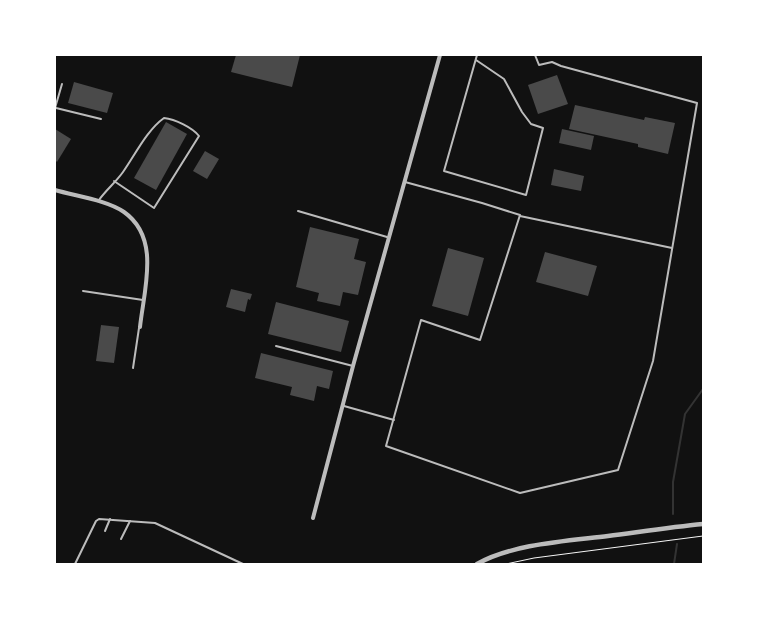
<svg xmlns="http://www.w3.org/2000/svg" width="758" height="619" font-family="'Space Grotesk',sans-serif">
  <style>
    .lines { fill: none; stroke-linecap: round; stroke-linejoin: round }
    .stream { stroke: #333; stroke-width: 2 }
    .building { fill: #4a4a4a }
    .path { stroke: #f5f5f5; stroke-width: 1 }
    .service { stroke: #bcbcbc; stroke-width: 2 }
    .minor { stroke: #bcbcbc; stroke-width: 4 }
    .tertiary { stroke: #bcbcbc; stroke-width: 4.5 }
  </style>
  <rect width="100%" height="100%" fill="#111"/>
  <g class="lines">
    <g class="stream">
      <polyline points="673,514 673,482 685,414 703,389"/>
      <polyline points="674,564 677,544"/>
    </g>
  </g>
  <g class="building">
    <polygon points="236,55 300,55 292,87 231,72"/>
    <polygon points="557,75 568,104 538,114 528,85"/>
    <polygon points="74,82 113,93 107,113 68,103"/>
    <polygon points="575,105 644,120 645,117 675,123 668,154 638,147 638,144 569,129"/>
    <polygon points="166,122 187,134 156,190 134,178"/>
    <polygon points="55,129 71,139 57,162 55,160"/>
    <polygon points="562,129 594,136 591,150 559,143"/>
    <polygon points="205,151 219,159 207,179 193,171"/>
    <polygon points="554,169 584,176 581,191 551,185"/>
    <polygon points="310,227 359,239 354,259 366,262 358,295 343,292 340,306 317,301 319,293 296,287"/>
    <polygon points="448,248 484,258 468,316 432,306"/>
    <polygon points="545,252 597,266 588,296 536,282"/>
    <polygon points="231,289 252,294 250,300 248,299 245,312 226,307"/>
    <polygon points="276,302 349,321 341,352 268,334"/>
    <polygon points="101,325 119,327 114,363 96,361"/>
    <polygon points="261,353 333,371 329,389 317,386 314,401 290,395 292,387 255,378"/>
  </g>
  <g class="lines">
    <polyline class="path" points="506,564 534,558 703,536"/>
    <g class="service">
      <polyline points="476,60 504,79 522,112 531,124 543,128 526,195 444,171 477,55"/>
      <polyline points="55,108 62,84"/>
      <polyline points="56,108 101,119"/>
      <polyline points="405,182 482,203 520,215 480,340 421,320 386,446 520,493 618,470 653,361 697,103 561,66 552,62 539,65 535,55"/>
      <path d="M99,200C106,190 116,182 123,172C135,155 147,130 164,118C175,119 193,128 199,136L154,208L114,181"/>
      <polyline points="298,211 387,237"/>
      <polyline points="520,216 672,248"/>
      <polyline points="83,291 143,300"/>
      <polyline points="276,346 353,366"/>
      <polyline points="133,368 139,328"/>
      <polyline points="344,406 394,420"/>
      <polyline points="55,499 55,502"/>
      <polyline points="105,531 110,519"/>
      <polyline points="121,539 130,521"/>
      <polyline points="75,564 96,521 99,519 155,523 243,564"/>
    </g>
    <g class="minor">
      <path d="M55,190C75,196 107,200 124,212C161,238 144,289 140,327"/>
      <polyline points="313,518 353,366 440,55"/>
    </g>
    <path class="tertiary" d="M477,564C512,544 567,541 608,536C639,532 671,527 703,524"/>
  </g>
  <rect width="758" height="619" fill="none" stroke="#ffffff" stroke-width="112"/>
</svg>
